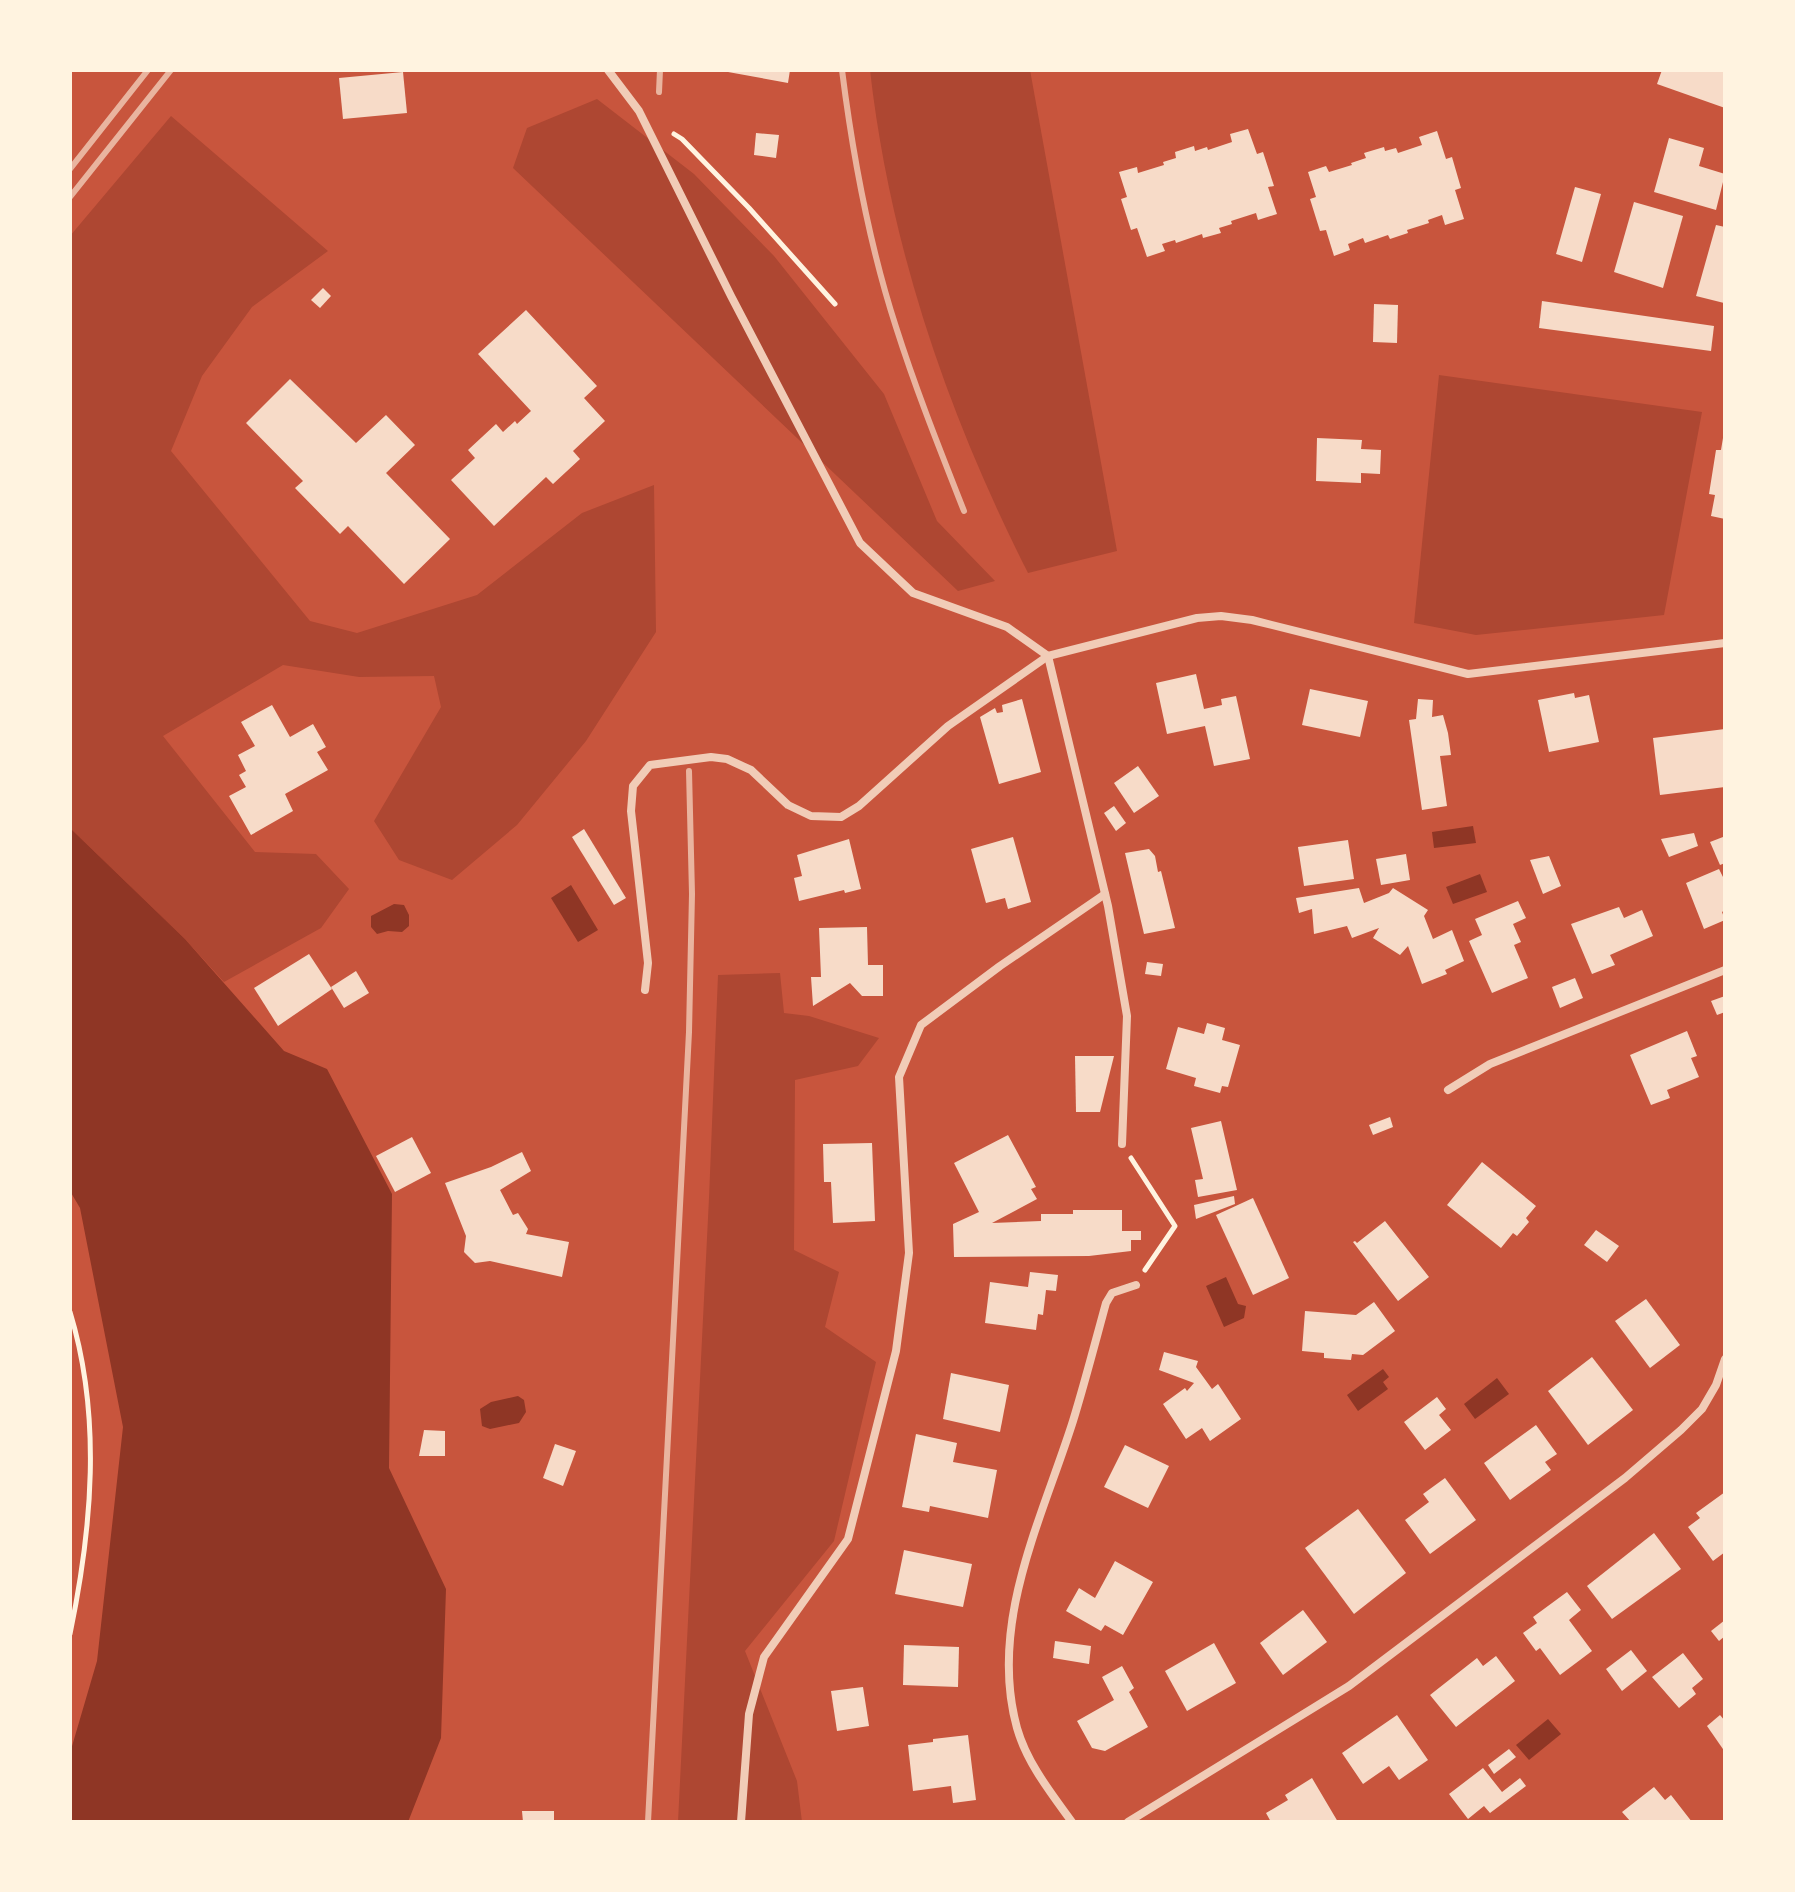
<svg xmlns="http://www.w3.org/2000/svg" width="1795" height="1892" font-family="'Work Sans',sans-serif">
  <style>
    .green { fill: #ae4732 }
    .water { fill: #8f3625 }
    .building { fill: #f7dbc8 }
    .lines { fill: none; stroke-linecap: round; stroke-linejoin: round }
    .path { stroke: #fff3e0; stroke-width: 5 }
    .minor { stroke: #f1ccb7; stroke-width: 8 }
    .rail { stroke: #e9b49f; stroke-width: 6 }
  </style>
  <rect width="100%" height="100%" fill="#c8553d"/>
  <g class="green">
    <path d="M870,70H1030L1117,551L1028,573C948,415 890,247 870,70Z"/>
    <polygon points="597,99 694,174 774,256 884,394 937,521 995,581 958,591 513,168 527,128"/>
    <polygon points="171,116 328,251 252,307 202,376 171,451 310,621 357,633 477,595 582,513 654,485 656,632 586,741 517,825 452,880 399,860 374,821 441,707 434,676 359,677 283,665 163,736 255,852 316,854 349,889 321,928 224,982 185,939 70,828 70,236"/>
    <polygon points="1439,375 1702,412 1664,615 1476,635 1414,623"/>
    <polygon points="780,973 784,1013 809,1016 879,1038 858,1066 795,1080 794,1250 839,1272 825,1327 876,1362 834,1541 745,1651 797,1781 802,1822 678,1822 709,1198 718,975"/>
  </g>
  <g class="water">
    <polygon points="1473,826 1476,843 1434,848 1432,832"/>
    <polygon points="70,828 185,939 284,1051 327,1069 392,1194 389,1468 446,1589 441,1738 408,1822 70,1822 70,1753 97,1661 123,1427 80,1208 70,1191"/>
    <polygon points="1480,874 1487,892 1453,904 1446,887"/>
    <polygon points="571,885 598,930 578,942 551,898"/>
    <polygon points="394,904 404,905 409,915 409,926 402,932 388,931 377,934 371,927 371,916"/>
    <polygon points="1226,1277 1238,1304 1246,1306 1244,1318 1224,1327 1206,1286"/>
    <polygon points="1383,1369 1389,1377 1383,1382 1388,1389 1358,1411 1347,1395"/>
    <polygon points="1497,1378 1509,1394 1475,1419 1464,1404"/>
    <polygon points="518,1396 524,1400 526,1412 519,1423 490,1429 482,1426 480,1409 491,1402"/>
    <polygon points="1548,1719 1561,1734 1529,1760 1516,1745"/>
  </g>
  <g class="building">
    <polygon points="717,70 790,70 788,83"/>
    <polygon points="1662,70 1725,70 1725,108 1657,84"/>
    <polygon points="403,72 407,113 343,119 339,78"/>
    <polygon points="1248,129 1257,154 1263,152 1274,186 1268,187 1277,214 1258,220 1256,213 1231,221 1232,224 1219,228 1221,233 1203,238 1202,234 1176,243 1175,240 1162,244 1165,251 1147,257 1137,228 1131,230 1121,199 1127,197 1119,172 1137,167 1138,173 1164,165 1163,162 1176,158 1175,152 1194,146 1195,151 1207,147 1208,150 1232,142 1230,134"/>
    <polygon points="1437,131 1446,159 1452,157 1461,188 1455,190 1464,219 1445,225 1442,215 1428,220 1429,223 1407,230 1408,233 1390,239 1388,235 1365,243 1363,238 1348,244 1350,250 1334,256 1326,230 1320,231 1310,199 1316,197 1308,172 1326,166 1329,172 1352,165 1351,163 1366,158 1364,153 1384,147 1385,151 1396,148 1398,153 1422,145 1419,137"/>
    <polygon points="756,133 779,135 776,158 754,155"/>
    <polygon points="1669,138 1704,148 1699,166 1725,174 1716,210 1654,192"/>
    <polygon points="1575,187 1601,194 1582,262 1556,254"/>
    <polygon points="1634,202 1683,216 1663,288 1614,272"/>
    <polygon points="1716,225 1725,227 1724,303 1696,296"/>
    <polygon points="323,288 331,296 320,308 311,300"/>
    <polygon points="1542,301 1714,326 1711,351 1539,328"/>
    <polygon points="1374,304 1398,305 1397,343 1373,342"/>
    <polygon points="526,310 597,386 584,398 605,421 573,451 580,459 553,484 546,477 494,526 451,480 475,458 468,450 496,424 503,432 515,421 517,424 531,411 478,354"/>
    <polygon points="290,379 356,443 386,415 415,445 386,473 450,539 404,584 348,526 340,534 295,488 303,481 246,423"/>
    <polygon points="1317,438 1362,440 1361,449 1381,450 1380,474 1361,473 1361,483 1316,481"/>
    <polygon points="1723,438 1725,438 1725,519 1711,516 1715,495 1709,494 1716,450 1721,450"/>
    <polygon points="1196,674 1204,709 1222,705 1221,699 1236,696 1250,759 1214,766 1205,726 1167,734 1156,683"/>
    <polygon points="1310,689 1368,701 1360,737 1302,725"/>
    <polygon points="1574,693 1575,698 1589,695 1599,742 1549,752 1538,700"/>
    <polygon points="1022,699 1041,772 999,784 980,717 995,708 997,713 1003,712 1002,705"/>
    <polygon points="1418,699 1433,700 1432,717 1443,715 1448,733 1451,755 1440,756 1447,806 1422,810 1409,720 1416,719"/>
    <polygon points="272,705 290,737 313,724 326,747 317,752 328,770 285,794 293,811 251,835 229,796 246,787 239,775 246,771 238,755 255,746 241,722"/>
    <polygon points="1725,729 1725,787 1660,795 1653,738"/>
    <polygon points="1138,766 1159,796 1134,813 1114,783"/>
    <polygon points="1114,806 1126,823 1116,831 1104,813"/>
    <polygon points="584,829 626,898 614,905 572,837"/>
    <polygon points="1694,833 1698,846 1669,857 1661,839"/>
    <polygon points="1013,837 1031,902 1008,909 1005,898 986,903 971,849"/>
    <polygon points="1723,837 1725,863 1720,865 1710,842"/>
    <polygon points="849,839 861,889 845,893 844,890 799,901 794,878 802,876 797,855"/>
    <polygon points="1348,840 1354,879 1304,886 1298,847"/>
    <polygon points="1149,849 1155,856 1158,872 1161,871 1175,928 1144,934 1125,853"/>
    <polygon points="1406,854 1410,880 1381,885 1376,859"/>
    <polygon points="1549,856 1561,886 1543,894 1530,860"/>
    <polygon points="1719,869 1725,881 1725,910 1722,912 1725,920 1704,929 1686,883"/>
    <polygon points="1359,888 1364,903 1389,893 1393,888 1428,910 1424,916 1433,939 1452,930 1464,961 1445,970 1447,974 1422,984 1408,946 1400,955 1373,938 1379,928 1352,938 1347,926 1314,934 1312,909 1299,913 1296,898"/>
    <polygon points="1518,901 1526,918 1513,924 1521,942 1514,945 1528,978 1492,993 1469,941 1482,935 1475,919"/>
    <polygon points="1619,907 1624,918 1642,910 1653,936 1610,955 1615,965 1592,974 1571,924"/>
    <polygon points="867,927 868,965 883,965 883,996 862,996 850,983 813,1006 811,977 821,977 819,928"/>
    <polygon points="309,954 332,989 278,1026 254,988"/>
    <polygon points="1147,962 1163,964 1161,976 1145,974"/>
    <polygon points="356,971 369,993 344,1008 331,987"/>
    <polygon points="1575,978 1583,998 1560,1008 1552,987"/>
    <polygon points="1725,996 1725,1012 1717,1015 1711,1001"/>
    <polygon points="1207,1023 1225,1028 1222,1040 1240,1045 1228,1087 1222,1086 1220,1093 1194,1086 1196,1078 1166,1069 1178,1027 1204,1034"/>
    <polygon points="1687,1031 1697,1056 1691,1058 1699,1077 1667,1090 1670,1098 1651,1105 1630,1055"/>
    <polygon points="1075,1056 1114,1056 1100,1112 1076,1112"/>
    <polygon points="1390,1117 1393,1127 1373,1135 1369,1125"/>
    <polygon points="1221,1121 1237,1190 1198,1197 1195,1180 1203,1179 1191,1128"/>
    <polygon points="1008,1135 1036,1187 1031,1189 1037,1199 992,1223 1041,1221 1041,1214 1073,1214 1073,1210 1122,1210 1122,1231 1141,1231 1141,1240 1131,1240 1131,1251 1089,1256 954,1257 953,1224 979,1212 954,1163"/>
    <polygon points="412,1137 431,1173 395,1192 376,1156"/>
    <polygon points="872,1143 875,1221 833,1223 831,1182 824,1182 823,1144"/>
    <polygon points="522,1152 531,1171 500,1190 513,1215 518,1213 528,1229 526,1234 569,1242 562,1277 490,1261 475,1263 464,1252 466,1236 445,1183 491,1167"/>
    <polygon points="1482,1162 1536,1206 1526,1218 1529,1222 1517,1236 1513,1233 1501,1248 1447,1205"/>
    <polygon points="1234,1196 1235,1204 1196,1219 1194,1205"/>
    <polygon points="1253,1198 1289,1278 1253,1295 1216,1215"/>
    <polygon points="1385,1221 1429,1277 1398,1301 1353,1242 1355,1241 1357,1243"/>
    <polygon points="1596,1230 1619,1246 1607,1262 1584,1245"/>
    <polygon points="1030,1272 1058,1275 1056,1291 1046,1290 1043,1315 1038,1314 1036,1330 985,1323 990,1282 1028,1287"/>
    <polygon points="1646,1299 1680,1345 1650,1368 1615,1321"/>
    <polygon points="1374,1302 1395,1331 1363,1355 1352,1354 1351,1360 1324,1358 1324,1353 1302,1351 1305,1311 1356,1315"/>
    <polygon points="1164,1352 1198,1361 1196,1367 1212,1389 1218,1384 1241,1419 1210,1441 1202,1428 1186,1439 1163,1404 1185,1388 1187,1391 1194,1383 1159,1370"/>
    <polygon points="1592,1357 1633,1410 1588,1445 1548,1391"/>
    <polygon points="951,1373 1009,1385 1000,1432 943,1419"/>
    <polygon points="1437,1397 1446,1409 1439,1415 1451,1430 1425,1450 1404,1422"/>
    <polygon points="1536,1425 1557,1454 1545,1462 1551,1470 1510,1500 1484,1463"/>
    <polygon points="424,1430 445,1431 445,1456 419,1456"/>
    <polygon points="916,1434 957,1443 953,1462 997,1470 988,1518 930,1506 929,1512 902,1507"/>
    <polygon points="555,1444 576,1451 563,1486 543,1478"/>
    <polygon points="1125,1445 1169,1466 1148,1508 1104,1487"/>
    <polygon points="1445,1478 1476,1520 1430,1554 1405,1520 1429,1502 1423,1494"/>
    <polygon points="1725,1492 1725,1552 1713,1561 1688,1527 1700,1518 1696,1513"/>
    <polygon points="1358,1509 1406,1573 1354,1614 1305,1548"/>
    <polygon points="1654,1533 1681,1569 1612,1619 1587,1586"/>
    <polygon points="904,1550 972,1564 963,1607 895,1594"/>
    <polygon points="1115,1561 1153,1582 1123,1635 1105,1625 1101,1631 1066,1611 1079,1588 1095,1598"/>
    <polygon points="1567,1592 1581,1610 1569,1620 1592,1651 1560,1675 1540,1648 1536,1651 1523,1633 1537,1623 1533,1617"/>
    <polygon points="1303,1610 1327,1642 1283,1675 1260,1643"/>
    <polygon points="1725,1620 1725,1636 1719,1641 1711,1631"/>
    <polygon points="1055,1641 1091,1646 1089,1664 1053,1658"/>
    <polygon points="1214,1643 1236,1683 1187,1711 1165,1671"/>
    <polygon points="904,1645 959,1647 958,1687 903,1685"/>
    <polygon points="1631,1650 1647,1671 1622,1691 1606,1669"/>
    <polygon points="1683,1653 1703,1679 1692,1688 1696,1694 1679,1708 1652,1677"/>
    <polygon points="1496,1656 1515,1681 1456,1727 1430,1695 1477,1658 1483,1666"/>
    <polygon points="1122,1666 1134,1688 1129,1692 1148,1727 1105,1751 1092,1748 1077,1721 1114,1700 1102,1677"/>
    <polygon points="863,1687 869,1726 837,1731 831,1691"/>
    <polygon points="1397,1715 1428,1760 1399,1780 1389,1766 1363,1784 1342,1753"/>
    <polygon points="1720,1715 1725,1721 1725,1752 1707,1726"/>
    <polygon points="968,1735 976,1800 953,1803 951,1786 913,1791 908,1745 933,1742 933,1739"/>
    <polygon points="1509,1749 1516,1757 1494,1774 1488,1765"/>
    <polygon points="1483,1768 1502,1792 1520,1778 1526,1786 1490,1813 1484,1806 1468,1819 1449,1794"/>
    <polygon points="1312,1778 1338,1822 1271,1822 1266,1813 1288,1800 1285,1795"/>
    <polygon points="1654,1787 1665,1800 1671,1795 1692,1822 1631,1822 1622,1812"/>
    <polygon points="522,1811 554,1811 554,1822 523,1822"/>
  </g>
  <g class="lines">
    <g class="path">
      <polyline points="674,134 682,139 749,208 835,304"/>
      <polyline points="1131,1158 1175,1226 1145,1270"/>
      <path d="M70,1312C102,1417 92,1528 70,1634"/>
    </g>
    <g class="minor">
      <polyline points="608,70 639,111 731,296 860,543 913,593 1007,627 1048,656"/>
      <polyline points="1048,656 1108,906 1127,1016 1122,1144"/>
      <polyline points="645,990 648,963 631,811 633,786 650,765 711,757 727,759 751,770 788,805 811,816 841,817 859,806 948,726 1048,656 1197,618 1221,616 1252,620 1468,674 1725,643"/>
      <polyline points="1448,1090 1490,1064 1725,970"/>
      <polyline points="741,1822 749,1714 764,1657 848,1539 896,1351 909,1253 899,1077 921,1025 1000,966 1105,894"/>
      <path d="M1072,1822C1051,1793 1027,1763 1017,1728C988,1623 1042,1519 1073,1421C1085,1382 1095,1343 1106,1303L1112,1293L1136,1285"/>
      <polyline points="1128,1822 1349,1686 1625,1478 1681,1430 1702,1409 1716,1385 1725,1359"/>
    </g>
    <g class="rail">
      <path d="M842,70C853,157 869,244 896,327C916,390 940,450 964,511"/>
      <polyline points="659,92 660,70"/>
      <polyline points="70,169 148,70"/>
      <polyline points="70,197 171,70"/>
      <polyline points="648,1822 689,1032 692,894 689,771"/>
    </g>
  </g>
  <rect width="1795" height="1892" fill="none" stroke="#fff3e0" stroke-width="144"/>
</svg>
